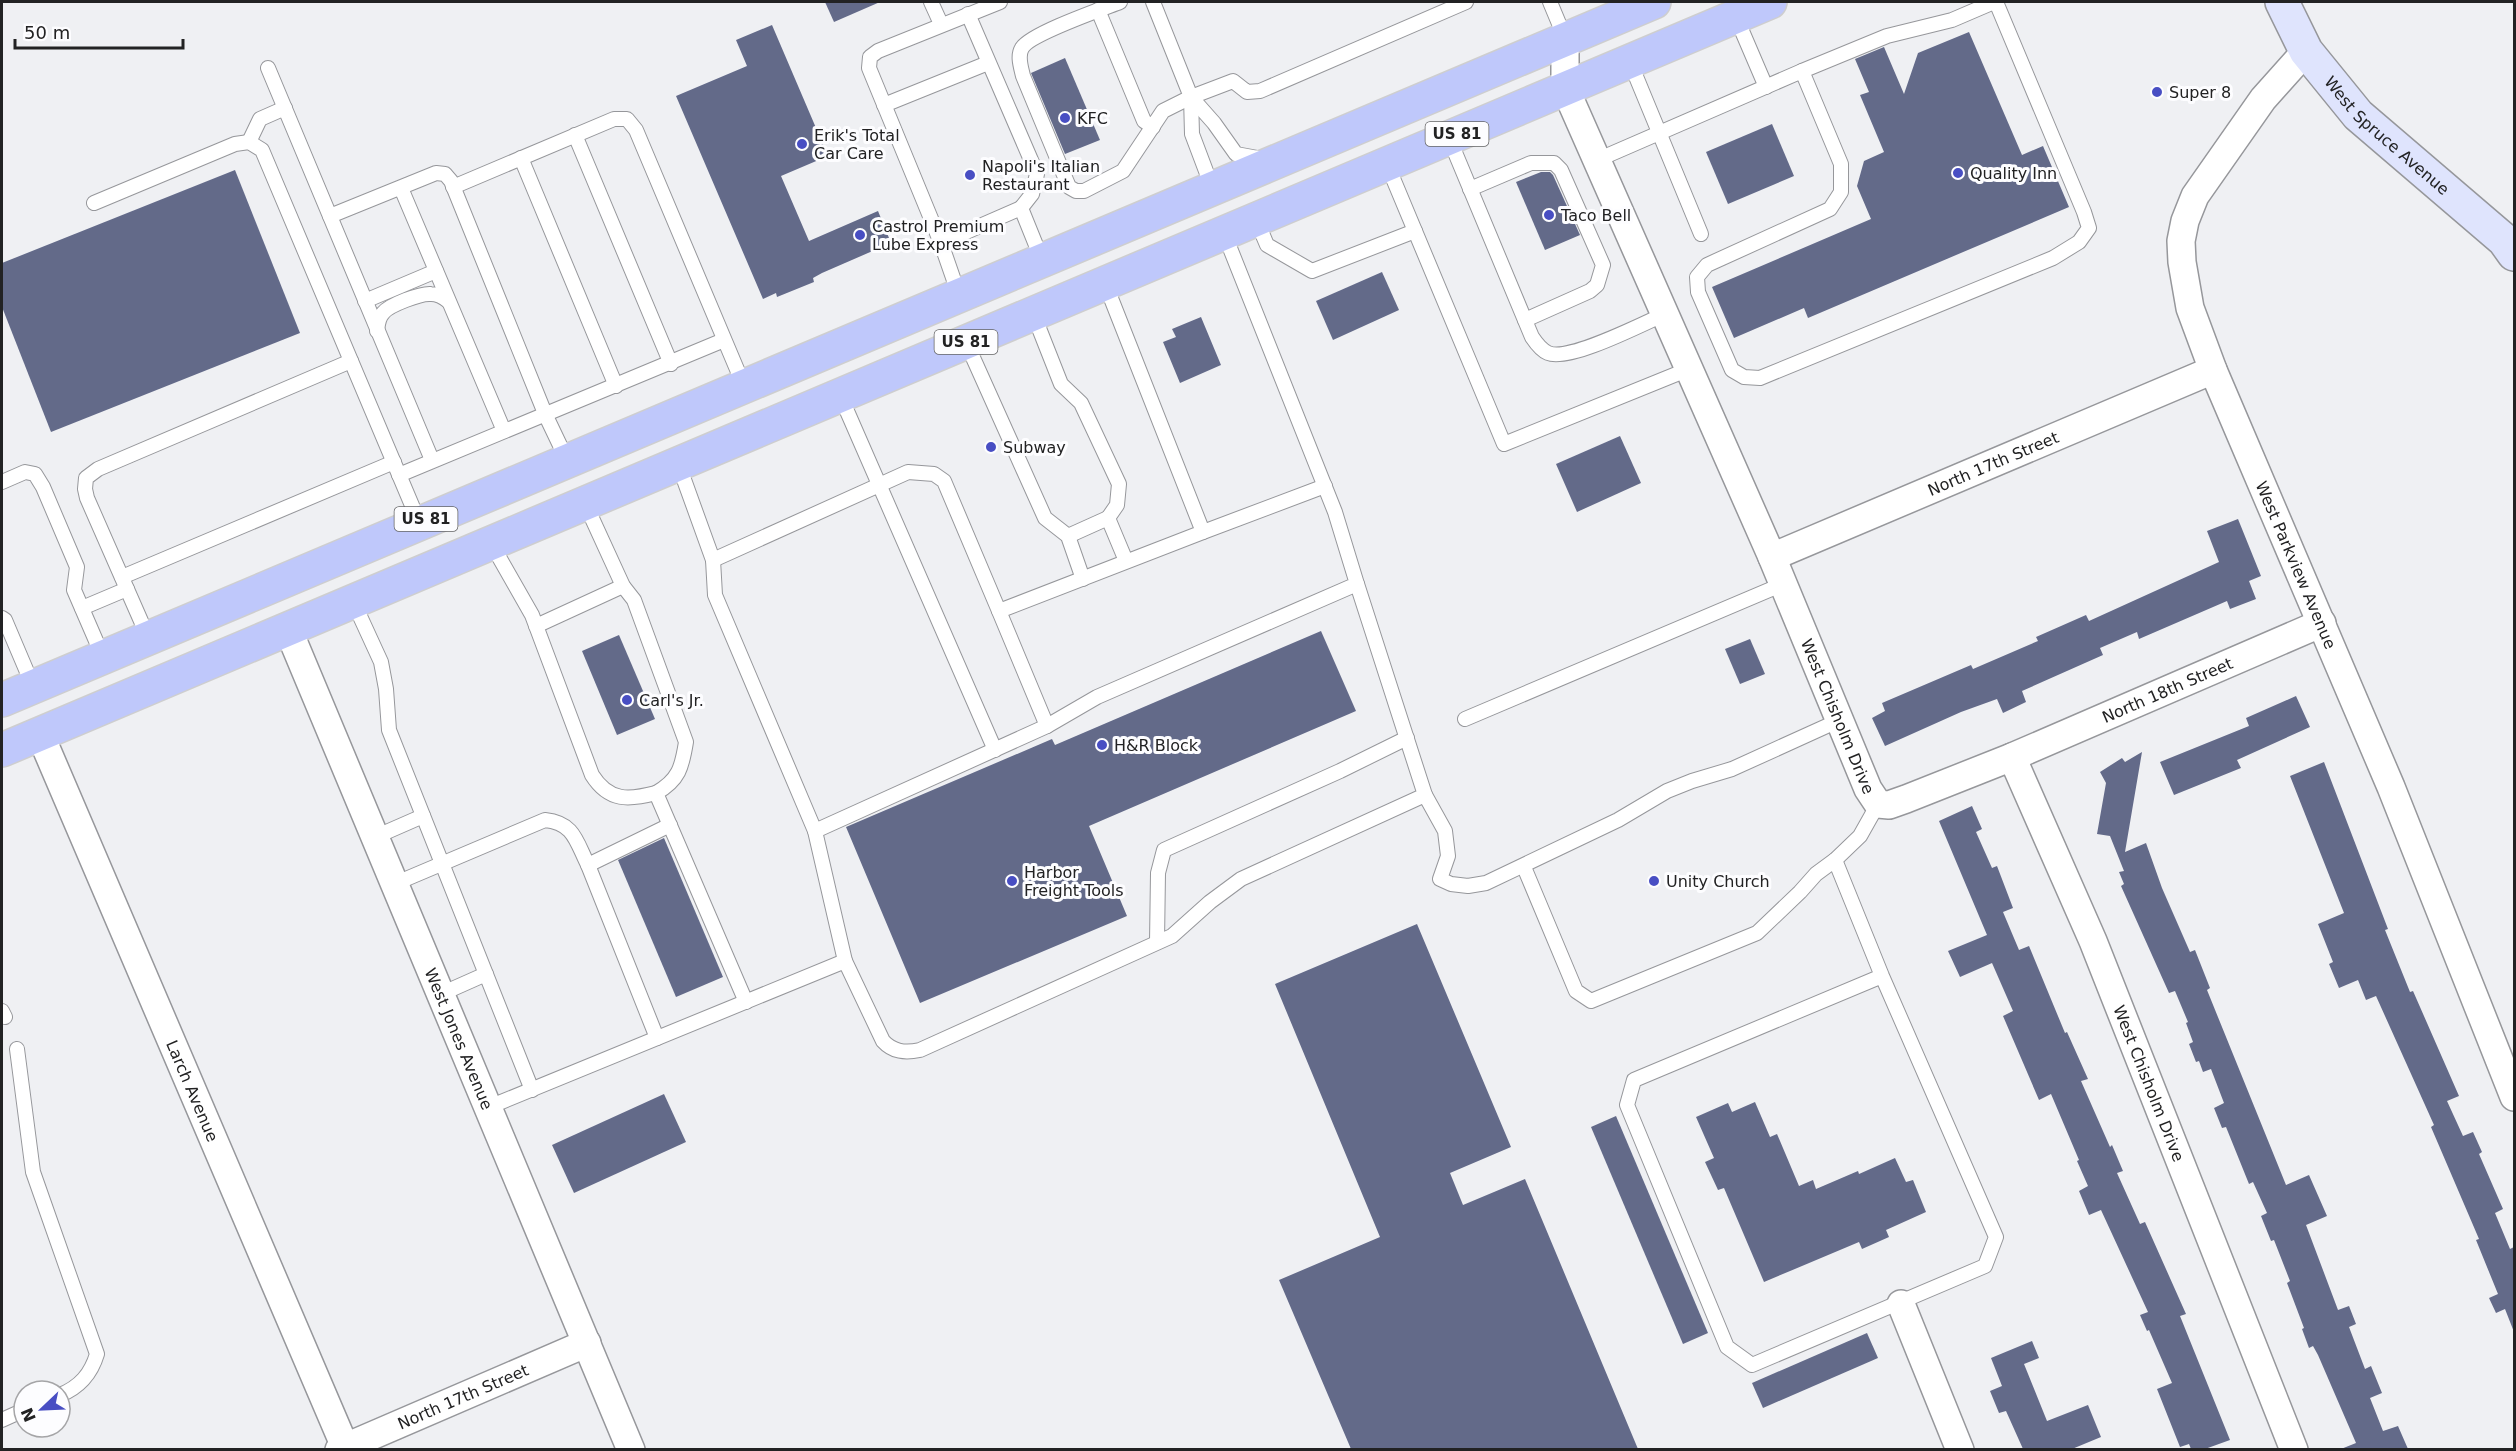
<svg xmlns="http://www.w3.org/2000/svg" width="2516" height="1451" font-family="'DejaVu Sans',sans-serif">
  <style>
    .building { fill: #636a89 }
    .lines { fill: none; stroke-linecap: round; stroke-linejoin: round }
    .lane-casing { stroke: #96979b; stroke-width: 16 }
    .street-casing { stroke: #96979b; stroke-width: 30 }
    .secondary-casing { stroke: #96979b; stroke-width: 36 }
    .primary-casing { stroke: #cececf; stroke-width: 36 }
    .lane { stroke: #fff; stroke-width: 14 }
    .street { stroke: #fff; stroke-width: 27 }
    .secondary { stroke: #dfe4fd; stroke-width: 33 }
    .primary { stroke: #bfc8fb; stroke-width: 33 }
    .poi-dot { fill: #484ec3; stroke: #fdfdff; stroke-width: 2 }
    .labels { text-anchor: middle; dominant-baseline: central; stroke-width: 6; stroke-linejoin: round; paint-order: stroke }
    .shield { fill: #fdfdff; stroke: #646465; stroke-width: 1.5 }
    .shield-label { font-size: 15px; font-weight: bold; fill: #222223 }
    .poi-label { font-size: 16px; fill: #222223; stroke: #fdfdff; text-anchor: start }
    .street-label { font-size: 16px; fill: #222223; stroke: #fdfdff }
  </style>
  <rect width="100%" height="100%" fill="#eff0f3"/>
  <g class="building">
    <polygon points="825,2 880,2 834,22"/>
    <polygon points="772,25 828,156 781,176 809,241 878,211 891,243 822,273 813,278 814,282 777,297 776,293 763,299 676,96 747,66 736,40"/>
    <polygon points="1969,32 2022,155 2043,146 2069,207 1808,318 1804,308 1734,338 1712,287 1871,219 1857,186 1864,161 1884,152 1860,95 1869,92 1855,59 1884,47 1904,94 1918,53"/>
    <polygon points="1065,58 1100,140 1065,154 1031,73"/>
    <polygon points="1772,124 1794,176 1728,204 1706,152"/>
    <polygon points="235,170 300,333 51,432 2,307 2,263"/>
    <polygon points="1541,172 1550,172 1553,175 1580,235 1545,250 1516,182"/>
    <polygon points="1382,272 1399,310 1333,340 1316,301"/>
    <polygon points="1201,317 1221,365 1180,383 1163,342 1176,337 1172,329"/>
    <polygon points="1620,436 1641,483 1577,512 1556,464"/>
    <polygon points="2238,519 2261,576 2249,581 2256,599 2230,609 2227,601 2139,639 2137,632 2100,648 2103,655 2022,691 2026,702 2003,713 1997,699 1961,712 1885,746 1872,718 1885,711 1882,703 1971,665 1973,669 2038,641 2036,637 2086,615 2089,621 2219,562 2207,531"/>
    <polygon points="1321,631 1356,711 1089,826 1127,916 920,1003 846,827 1052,739 1055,745"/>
    <polygon points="619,635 655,719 617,735 582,651"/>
    <polygon points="1750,639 1765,674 1740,684 1725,649"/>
    <polygon points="2296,696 2310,727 2237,760 2241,768 2174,795 2160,762 2249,726 2246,718"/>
    <polygon points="2142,752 2125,852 2146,843 2162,888 2190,952 2195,950 2210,988 2207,990 2286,1185 2309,1175 2327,1216 2306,1225 2338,1310 2349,1306 2356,1324 2349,1327 2365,1369 2371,1366 2382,1393 2370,1398 2383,1431 2398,1426 2408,1449 2341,1449 2356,1443 2318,1355 2313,1346 2309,1348 2302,1329 2304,1328 2287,1283 2290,1281 2274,1240 2271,1241 2261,1216 2267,1213 2253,1182 2249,1184 2226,1127 2222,1128 2214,1108 2224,1103 2211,1069 2203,1072 2199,1061 2196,1062 2189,1044 2193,1042 2186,1023 2188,1022 2175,991 2169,993 2121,886 2124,884 2119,872 2124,871 2110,836 2097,834 2106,783 2100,772 2122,758 2125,762"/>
    <polygon points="2324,762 2388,929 2385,930 2410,992 2413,991 2459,1096 2447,1101 2463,1136 2473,1132 2482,1152 2479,1154 2503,1209 2495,1213 2510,1249 2514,1247 2514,1332 2505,1309 2496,1313 2489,1298 2498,1294 2476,1240 2479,1239 2431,1127 2434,1125 2376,996 2366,1000 2358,980 2339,988 2329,964 2333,962 2318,924 2344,913 2290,776"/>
    <polygon points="1972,806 1982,829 1976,832 1992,868 1997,866 2013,908 2003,912 2019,950 2029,946 2065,1033 2067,1032 2088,1079 2081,1081 2110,1147 2112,1145 2123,1171 2117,1173 2140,1224 2145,1222 2186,1314 2180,1316 2230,1440 2205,1449 2191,1449 2189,1444 2180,1447 2157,1389 2172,1383 2149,1330 2147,1331 2140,1315 2148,1312 2101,1210 2089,1215 2079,1191 2088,1186 2077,1161 2079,1160 2051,1094 2039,1100 2003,1016 2013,1011 1992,963 1960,977 1948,951 1987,935 1939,821"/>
    <polygon points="664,838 723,977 676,997 618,860"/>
    <polygon points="1417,924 1511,1147 1450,1173 1463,1205 1525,1179 1638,1449 1351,1449 1279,1280 1380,1237 1275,984"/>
    <polygon points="664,1094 686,1142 574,1193 552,1145"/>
    <polygon points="1755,1102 1770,1137 1777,1134 1799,1186 1813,1180 1816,1189 1858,1171 1859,1174 1895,1158 1906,1182 1913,1180 1926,1212 1886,1230 1889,1237 1862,1249 1859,1242 1764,1282 1724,1188 1718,1190 1705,1162 1714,1158 1696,1117 1728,1103 1732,1112"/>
    <polygon points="1616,1116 1708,1333 1683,1344 1591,1127"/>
    <polygon points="1867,1333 1878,1358 1763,1408 1752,1383"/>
    <polygon points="2032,1341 2039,1358 2024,1364 2047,1421 2088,1405 2101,1437 2072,1449 2023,1449 2006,1411 1999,1413 1990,1391 2002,1386 1991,1358"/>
  </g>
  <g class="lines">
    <g class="lane-casing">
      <g id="lane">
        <polyline points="931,2 941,24"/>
        <path d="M1120,2C1102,9 1030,34 1022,48C1017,56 1021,67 1023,76L1069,187L1076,191H1084L1123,171L1163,111L1191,97L1233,81L1247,92L1260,91L1466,2"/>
        <polyline points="1153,2 1191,97 1192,134 1212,187"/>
        <polyline points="1550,2 1565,38"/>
        <polyline points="1098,10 1144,121 1153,127"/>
        <polyline points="968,14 1037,174 1032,194 1021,208"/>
        <polyline points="1736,17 1766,87"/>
        <polyline points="1630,62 1701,234"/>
        <polyline points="268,68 432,460"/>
        <polyline points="1802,71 1887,36 1952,20 1994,2"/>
        <polyline points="1191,97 1214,123 1236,154 1263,159"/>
        <polyline points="884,105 988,63"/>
        <polyline points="575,135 671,364"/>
        <path d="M1449,138L1532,337C1536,343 1541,350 1548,353C1569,362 1642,324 1665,314"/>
        <polyline points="249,142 260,119 285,108"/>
        <polyline points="521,158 616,386"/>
        <polyline points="1597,160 1802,71 1841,164 1841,192 1830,209 1707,265 1697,277 1698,292 1732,370 1744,377 1760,378 2053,258 2079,242 2089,228 2084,212 1996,2"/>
        <polyline points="1387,164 1504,444 1689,369"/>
        <polyline points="453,187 614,119 627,119 636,130 744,386"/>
        <polyline points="401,188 504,431"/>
        <polyline points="1470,189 1531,163 1554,163 1561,170 1603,265 1597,285 1590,291 1525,320"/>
        <polyline points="94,203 235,144 249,142 262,150 419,522"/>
        <polyline points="330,216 436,173 445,174 451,181 546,416 567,460"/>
        <polyline points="1256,219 1267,245 1312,271 1415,231"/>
        <polyline points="941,243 869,68 870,57 878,51 1000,2"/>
        <polyline points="959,295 941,243 1021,208 1042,260"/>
        <polyline points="365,301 436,271"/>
        <polyline points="1033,313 1061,384 1081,403 1119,484 1117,505 1108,518 1126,561"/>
        <path d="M377,331C378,324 378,318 383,313C389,305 421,293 431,294C438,294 443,297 448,301"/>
        <polyline points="966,342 1045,518 1068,536 1083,579"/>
        <polyline points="840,395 995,750"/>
        <polyline points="678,463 713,560 715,595 815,831 1047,726 1097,697 1357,584 1335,512 1224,233"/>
        <polyline points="399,475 724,340"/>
        <polyline points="2,482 25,472 35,474 43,487 77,567 74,590 103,657"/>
        <path d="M585,503L623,586L634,600L686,742C682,767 679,780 656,793L746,1002"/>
        <polyline points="1203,532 1325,486"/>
        <polyline points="1068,536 1108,518"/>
        <path d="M491,543L532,615L592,775C609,802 629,800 656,793"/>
        <polyline points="713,560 908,472 934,474 944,481 999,611 1203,532 1105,283"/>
        <polyline points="122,577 394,462"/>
        <polyline points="353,601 381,662 386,689 389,730 532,1090"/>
        <polyline points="82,608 127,589"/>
        <polyline points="999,611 1047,726"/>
        <polyline points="2,618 5,620 33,686"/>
        <polyline points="536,626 623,586"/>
        <polyline points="148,637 87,498 85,489 86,478 98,469 351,361"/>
        <polyline points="1465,719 1783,584"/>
        <polyline points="1425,795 1445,831 1448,856 1440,879 1451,884 1468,886 1486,883 1618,820 1667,791 1692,781 1732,769 1840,720"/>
        <polyline points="815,831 845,961"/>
        <polyline points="375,837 423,816"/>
        <polyline points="1835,860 1882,976 1996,1237 1985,1266 1752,1365 1727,1347 1627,1105 1634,1080 1882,976"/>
        <polyline points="1524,867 1576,991 1591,1001 1757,933 1800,892 1816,874 1835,860 1860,836 1878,804"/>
        <path d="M394,884L545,820C574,823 576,841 588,865"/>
        <polyline points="1157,942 1158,873 1164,850 1340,771 1407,738"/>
        <polyline points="441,994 486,974"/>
        <polyline points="2,1011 5,1017"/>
        <polyline points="657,1038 588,865 670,825"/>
        <path d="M17,1049L33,1172L97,1354C91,1374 80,1387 60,1395"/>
        <path d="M489,1107L845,961L883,1041C893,1052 905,1053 920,1050L1172,936L1210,902L1241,879L1425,795L1357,584"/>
        <polyline points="2,1420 24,1410"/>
      </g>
    </g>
    <g class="street-casing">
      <g id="street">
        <path id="s1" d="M1565,38V88L1772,557L1868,789L1878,804L1889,805L1906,799L2012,757L2322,623"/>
        <path id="s2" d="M2306,51L2263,99L2195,196L2185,221L2181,241L2182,262L2190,308L2213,370L2391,787L2514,1097"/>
        <path id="s3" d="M1772,557L2213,370"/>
        <path id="s4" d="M288,629L631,1450"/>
        <path id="s5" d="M40,734L345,1447"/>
        <path id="s6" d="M2012,757L2093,941L2294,1450"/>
        <polyline points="1901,1304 1960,1450"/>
        <path id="s7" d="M339,1450L587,1343"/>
      </g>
    </g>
    <g class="secondary-casing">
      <g id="secondary">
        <path id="s8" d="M2282,2L2306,51L2358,115L2504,240L2514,254"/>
      </g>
    </g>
    <g class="primary-casing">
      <g id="primary">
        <polyline points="2,700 1654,2"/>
        <polyline points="2,750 1770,2"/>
      </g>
    </g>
    <use href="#lane" class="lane"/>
    <use href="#street" class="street"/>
    <use href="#secondary" class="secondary"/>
    <use href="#primary" class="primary"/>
  </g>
  <g class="poi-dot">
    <circle cx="2157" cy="92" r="6"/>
    <circle cx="1065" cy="118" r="6"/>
    <circle cx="802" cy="144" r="6"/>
    <circle cx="1958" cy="173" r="6"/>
    <circle cx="970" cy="175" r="6"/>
    <circle cx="1549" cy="215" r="6"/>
    <circle cx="860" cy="235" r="6"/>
    <circle cx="991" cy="447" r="6"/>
    <circle cx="627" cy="700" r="6"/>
    <circle cx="1102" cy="745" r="6"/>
    <circle cx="1012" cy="881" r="6"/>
    <circle cx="1654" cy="881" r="6"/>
  </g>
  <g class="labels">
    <g class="shield">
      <rect x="1425.5" y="122" width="63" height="24" rx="4.5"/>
      <rect x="934.5" y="330" width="63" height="24" rx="4.5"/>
      <rect x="394.5" y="507" width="63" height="24" rx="4.5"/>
    </g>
    <g class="shield-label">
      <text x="1457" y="134">US 81</text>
      <text x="966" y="342">US 81</text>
      <text x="426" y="519">US 81</text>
    </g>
    <g class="poi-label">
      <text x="2169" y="92">Super 8</text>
      <text x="1077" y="118">KFC</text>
      <text x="814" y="135">Erik's Total<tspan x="814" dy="18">Car Care</tspan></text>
      <text x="982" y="166">Napoli's Italian<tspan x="982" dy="18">Restaurant</tspan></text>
      <text x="1970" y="173">Quality Inn</text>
      <text x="1561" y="215">Taco Bell</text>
      <text x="872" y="226">Castrol Premium<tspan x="872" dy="18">Lube Express</tspan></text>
      <text x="1003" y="447">Subway</text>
      <text x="639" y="700">Carl's Jr.</text>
      <text x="1114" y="745">H&amp;R Block</text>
      <text x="1024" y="872">Harbor<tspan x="1024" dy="18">Freight Tools</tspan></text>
      <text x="1666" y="881">Unity Church</text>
    </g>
    <g class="street-label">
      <text stroke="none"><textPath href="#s8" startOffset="172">West Spruce Avenue</textPath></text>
      <text stroke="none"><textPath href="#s3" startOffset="240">North 17th Street</textPath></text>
      <text stroke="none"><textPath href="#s2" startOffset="576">West Parkview Avenue</textPath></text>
      <text stroke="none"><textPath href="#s1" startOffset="1144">North 18th Street</textPath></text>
      <text stroke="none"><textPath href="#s1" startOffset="735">West Chisholm Drive</textPath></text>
      <text stroke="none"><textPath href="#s4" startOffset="444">West Jones Avenue</textPath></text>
      <text stroke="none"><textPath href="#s6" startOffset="354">West Chisholm Drive</textPath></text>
      <text stroke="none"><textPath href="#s5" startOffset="388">Larch Avenue</textPath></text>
      <text stroke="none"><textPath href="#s7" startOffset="135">North 17th Street</textPath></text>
    </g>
  </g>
  <rect width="2516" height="1451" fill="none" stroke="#222223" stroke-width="6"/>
  <g transform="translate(42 1409) rotate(247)"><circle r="28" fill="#fdfdff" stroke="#a5a5a7" stroke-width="1.5"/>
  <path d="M0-4.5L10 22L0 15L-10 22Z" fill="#484ec3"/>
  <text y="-9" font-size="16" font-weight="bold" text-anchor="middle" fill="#222223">N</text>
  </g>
  <path d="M15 39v9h168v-9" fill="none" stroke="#222223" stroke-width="3"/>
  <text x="24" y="39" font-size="18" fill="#222223" stroke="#fdfdff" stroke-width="4.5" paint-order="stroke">50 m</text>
</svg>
